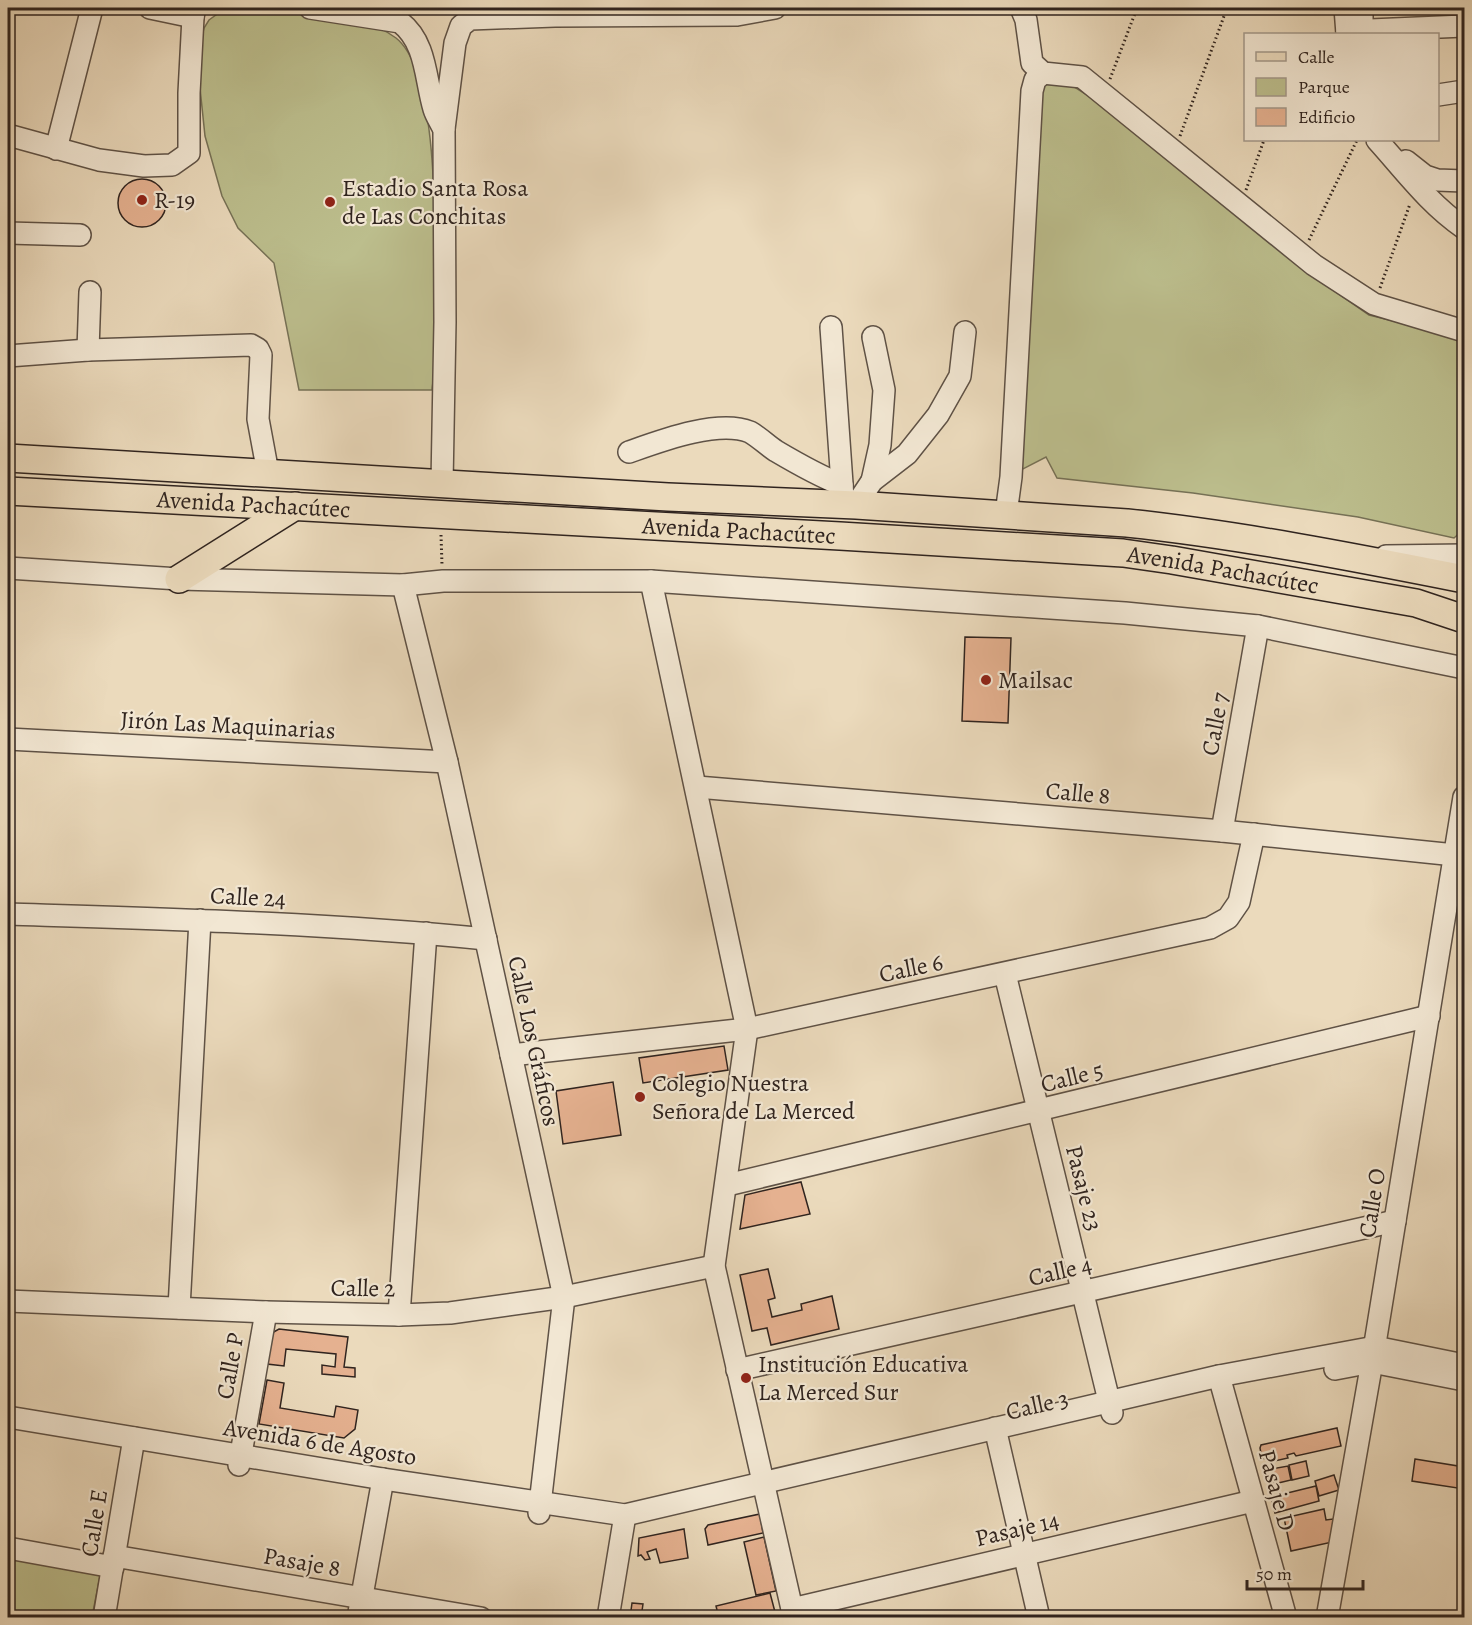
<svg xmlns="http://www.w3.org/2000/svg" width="1472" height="1625" font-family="Alegreya,serif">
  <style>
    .green { fill: #bcbe8d; stroke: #767156; stroke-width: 1.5 }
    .building { fill: #e5b190; stroke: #30241f; stroke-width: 1.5 }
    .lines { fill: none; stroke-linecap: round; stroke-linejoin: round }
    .minor-casing { stroke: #5f5246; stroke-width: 24 }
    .major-casing { stroke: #30241f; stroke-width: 30 }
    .path { stroke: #30241f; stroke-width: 3; stroke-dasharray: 1.5 3; stroke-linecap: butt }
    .minor { stroke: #f2e7d3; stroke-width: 21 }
    .major { stroke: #ebdabc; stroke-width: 27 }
    .poi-dot { fill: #8f2418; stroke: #f2e7d3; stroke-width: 2 }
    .labels { text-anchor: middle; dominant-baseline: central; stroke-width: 4.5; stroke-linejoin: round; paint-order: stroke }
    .poi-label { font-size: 24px; fill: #30241f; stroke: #f2e7d3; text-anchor: start }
    .street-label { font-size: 24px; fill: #30241f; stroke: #f2e7d3 }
  </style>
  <rect width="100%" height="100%" fill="#ebdabc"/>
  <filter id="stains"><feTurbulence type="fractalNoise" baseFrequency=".00333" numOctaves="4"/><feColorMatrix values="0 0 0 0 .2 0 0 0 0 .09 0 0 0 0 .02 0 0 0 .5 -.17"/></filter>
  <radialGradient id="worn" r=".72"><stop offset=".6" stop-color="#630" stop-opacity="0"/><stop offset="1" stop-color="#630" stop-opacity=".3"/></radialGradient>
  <g class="green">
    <path d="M273,9C313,14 363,13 396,38C437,70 435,218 435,268C436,295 438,322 437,350C437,363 433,377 432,390H299L274,263L238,228L222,196L205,136L200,88L199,47L204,28L209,20L223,10Z"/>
    <polygon points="1025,83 1073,86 1126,120 1300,267 1369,315 1464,338 1464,529 1454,538 1358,517 1193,493 1057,478 1046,457 1015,473"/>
    <polygon points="8,1554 101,1571 92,1617 8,1617"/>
  </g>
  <g class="building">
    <circle cx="142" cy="203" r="24"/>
    <polygon points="965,637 1011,638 1008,723 962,721"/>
    <polygon points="724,1046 728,1070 643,1083 639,1058"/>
    <polygon points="613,1082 621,1135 563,1144 556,1091"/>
    <polygon points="801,1182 810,1214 740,1229 745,1195"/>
    <polygon points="768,1269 775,1298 768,1300 772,1317 802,1310 801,1304 832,1296 839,1329 771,1345 767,1328 752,1331 740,1275"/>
    <polygon points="279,1329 348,1337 344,1367 355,1368 355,1377 322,1374 322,1365 335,1367 336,1354 286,1349 284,1366 267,1364 270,1334"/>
    <polygon points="267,1380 284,1383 280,1408 334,1417 336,1406 358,1410 355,1429 344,1438 259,1424"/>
    <polygon points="1337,1428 1341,1446 1296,1456 1294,1453 1287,1455 1288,1458 1270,1462 1269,1458 1262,1459 1260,1448 1261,1445"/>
    <polygon points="1415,1459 1464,1467 1464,1489 1412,1481"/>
    <polygon points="1306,1461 1309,1476 1292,1480 1289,1465"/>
    <polygon points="1288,1466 1291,1480 1274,1484 1271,1469"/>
    <polygon points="1334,1475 1339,1490 1319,1496 1315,1481"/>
    <polygon points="1316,1486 1319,1501 1275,1513 1271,1497"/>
    <polygon points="1324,1509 1326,1520 1333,1519 1337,1541 1291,1551 1284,1518"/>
    <polygon points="760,1514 763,1533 708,1545 705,1529 708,1525"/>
    <polygon points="684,1529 688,1558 660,1563 656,1549 647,1552 650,1559 645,1560 641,1555 638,1556 639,1538"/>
    <polygon points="764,1537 776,1591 756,1595 744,1542"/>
    <polygon points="770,1593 775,1612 752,1618 719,1618 716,1606"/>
    <polygon points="632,1603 643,1604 641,1618 630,1618"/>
  </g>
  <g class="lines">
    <g class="minor-casing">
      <g id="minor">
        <polyline points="150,8 193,17"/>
        <path d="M310,8L400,22C427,43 425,79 434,109C436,116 441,123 444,130L445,322L442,483"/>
        <polyline points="1021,8 1026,20 1032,63 1043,73 1082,77 1314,265 1374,304 1464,331"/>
        <polyline points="1345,8 1347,34"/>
        <polyline points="1362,8 1362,34"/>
        <polyline points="1347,31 1464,26"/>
        <polyline points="1438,95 1464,91"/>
        <polyline points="444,129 455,43 461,26 470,19 555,16 737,15 775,8"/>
        <polyline points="8,135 99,160 144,166 172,165 189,153 189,93 193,17 195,8"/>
        <path d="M1377,140C1405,171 1429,204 1464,228"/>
        <polyline points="56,149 92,8"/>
        <polyline points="1406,161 1425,176 1437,180 1464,181"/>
        <polyline points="8,233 80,235"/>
        <polyline points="831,327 843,498"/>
        <polyline points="88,350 90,292"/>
        <polyline points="8,356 88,350 251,345 258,349 261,355 258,419 268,473"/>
        <path d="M629,452C660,441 718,419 750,432C759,437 768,446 776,451C798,464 819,476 842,485"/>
        <polyline points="872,481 880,445 884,390 873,337"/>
        <polyline points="856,505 872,481 907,454 938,415 960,376 965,332"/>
        <polyline points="1006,514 1011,477 1032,91 1035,80 1043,73"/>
        <polyline points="1386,556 1464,555"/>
        <polyline points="8,568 179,579 403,585 443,581 651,581 929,600 1125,613 1258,626 1464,668"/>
        <polyline points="651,581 747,1029 714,1266 794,1618"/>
        <polyline points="403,585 447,762 564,1297 539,1513"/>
        <polyline points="8,739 447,762"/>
        <polyline points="697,787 1222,831 1455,855"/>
        <polyline points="1222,831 1258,626"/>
        <path d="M8,914C167,919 327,923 486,939"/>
        <polyline points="1005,974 1112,1413"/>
        <polyline points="511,1055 747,1029 1210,928 1228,918 1239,902 1254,834"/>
        <polyline points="727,1185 1429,1016"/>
        <polyline points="8,1301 266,1312 399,1315 450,1313 564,1297 714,1266"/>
        <polyline points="179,1308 200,920"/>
        <polyline points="399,1315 426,933"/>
        <polyline points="1335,1369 1372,1362 1464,1380"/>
        <polyline points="737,1370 1395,1221"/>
        <polyline points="1219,1376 1286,1618"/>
        <polyline points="8,1417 383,1479 625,1515 1219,1376 1375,1347 1464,1365"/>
        <polyline points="995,1428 1039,1618"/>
        <polyline points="239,1465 266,1312"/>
        <polyline points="8,1548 113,1567"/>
        <polyline points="114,1556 481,1618"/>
        <polyline points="792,1609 1253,1501"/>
        <polyline points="104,1618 134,1438"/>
        <polyline points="358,1618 383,1479"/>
        <polyline points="608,1618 625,1515"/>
        <polyline points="1327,1618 1372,1362 1464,797"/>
      </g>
    </g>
    <g class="major-casing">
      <g id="major">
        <path d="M8,458L668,497L856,505L1127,523C1240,535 1353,557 1464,579"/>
        <path id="s1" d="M8,491L840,536L1123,553L1172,560L1416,603L1464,619"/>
        <polyline points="179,579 295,506"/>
      </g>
    </g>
    <g class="path">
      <polyline points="1110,79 1137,8"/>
      <polyline points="1180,136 1227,8"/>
      <polyline points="1246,190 1264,140"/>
      <polyline points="1309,240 1357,140"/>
      <polyline points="1380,288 1410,204"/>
      <polyline points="441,535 442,565"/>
    </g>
    <use href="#minor" class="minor"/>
    <use href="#major" class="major"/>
  </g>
  <g class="poi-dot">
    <circle cx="142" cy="200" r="6"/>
    <circle cx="330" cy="202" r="6"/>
    <circle cx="986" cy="680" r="6"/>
    <circle cx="640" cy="1097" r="6"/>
    <circle cx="746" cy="1378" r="6"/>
  </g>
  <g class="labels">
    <g class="poi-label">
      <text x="342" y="188">Estadio Santa Rosa<tspan x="342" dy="28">de Las Conchitas</tspan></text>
      <text x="154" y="200">R-19</text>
      <text x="998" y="680">Mailsac</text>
      <text x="652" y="1083">Colegio Nuestra<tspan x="652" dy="28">Señora de La Merced</tspan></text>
      <text x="758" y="1364">Institución Educativa<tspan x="758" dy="28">La Merced Sur</tspan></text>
    </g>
    <g class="street-label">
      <text stroke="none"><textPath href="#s1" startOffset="246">Avenida Pachacútec</textPath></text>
      <text stroke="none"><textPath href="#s1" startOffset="732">Avenida Pachacútec</textPath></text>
      <text stroke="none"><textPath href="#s1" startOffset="1218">Avenida Pachacútec</textPath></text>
      <text transform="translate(1215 724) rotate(-80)">Calle 7</text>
      <text transform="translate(228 725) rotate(3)">Jirón Las Maquinarias</text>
      <text transform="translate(1078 793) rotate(5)">Calle 8</text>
      <text transform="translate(248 897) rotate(3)">Calle 24</text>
      <text transform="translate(911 968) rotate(-12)">Calle 6</text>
      <text transform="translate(534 1041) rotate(78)">Calle Los Gráficos</text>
      <text transform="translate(1072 1077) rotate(-14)">Calle 5</text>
      <text transform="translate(1084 1188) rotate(76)">Pasaje 23</text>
      <text transform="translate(1372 1203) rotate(-81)">Calle O</text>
      <text transform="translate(1060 1271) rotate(-13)">Calle 4</text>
      <text transform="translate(363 1288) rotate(1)">Calle 2</text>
      <text transform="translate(230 1366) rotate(-80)">Calle P</text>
      <text transform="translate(1037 1405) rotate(-13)">Calle 3</text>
      <text transform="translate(320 1442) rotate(9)">Avenida 6 de Agosto</text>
      <text transform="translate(1277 1490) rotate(75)">Pasaje D</text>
      <text transform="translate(94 1523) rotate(-81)">Calle E</text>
      <text transform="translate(1017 1529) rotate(-13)">Pasaje 14</text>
      <text transform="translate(302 1562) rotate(10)">Pasaje 8</text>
    </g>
  </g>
  <rect width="1472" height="1625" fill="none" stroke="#ebdabc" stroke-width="30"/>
  <rect x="9" y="9" width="1454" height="1607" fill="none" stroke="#30241f" stroke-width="3"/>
  <rect x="15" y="15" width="1442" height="1595" fill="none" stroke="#30241f" stroke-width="1.5"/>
  <rect x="1244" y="33" width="195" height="108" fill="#f2e7d3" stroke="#a4998b" stroke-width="1.5"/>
  <rect x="1256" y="52" width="30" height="9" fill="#ebdabc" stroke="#a4998b" stroke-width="1.5"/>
  <text x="1298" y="63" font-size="18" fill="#30241f">Calle</text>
  <rect x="1256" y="78" width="30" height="18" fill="#bcbe8d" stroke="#a4998b" stroke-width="1.5"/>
  <text x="1298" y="93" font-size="18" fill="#30241f">Parque</text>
  <rect x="1256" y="108" width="30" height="18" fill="#e5b190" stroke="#a4998b" stroke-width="1.5"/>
  <text x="1298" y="123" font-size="18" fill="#30241f">Edificio</text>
  <path d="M1247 1580v9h116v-9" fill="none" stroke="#30241f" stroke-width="3"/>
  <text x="1256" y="1580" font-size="18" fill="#30241f" stroke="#f2e7d3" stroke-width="4.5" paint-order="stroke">50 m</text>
  <rect width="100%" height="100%" filter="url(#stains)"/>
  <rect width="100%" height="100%" fill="url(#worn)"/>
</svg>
